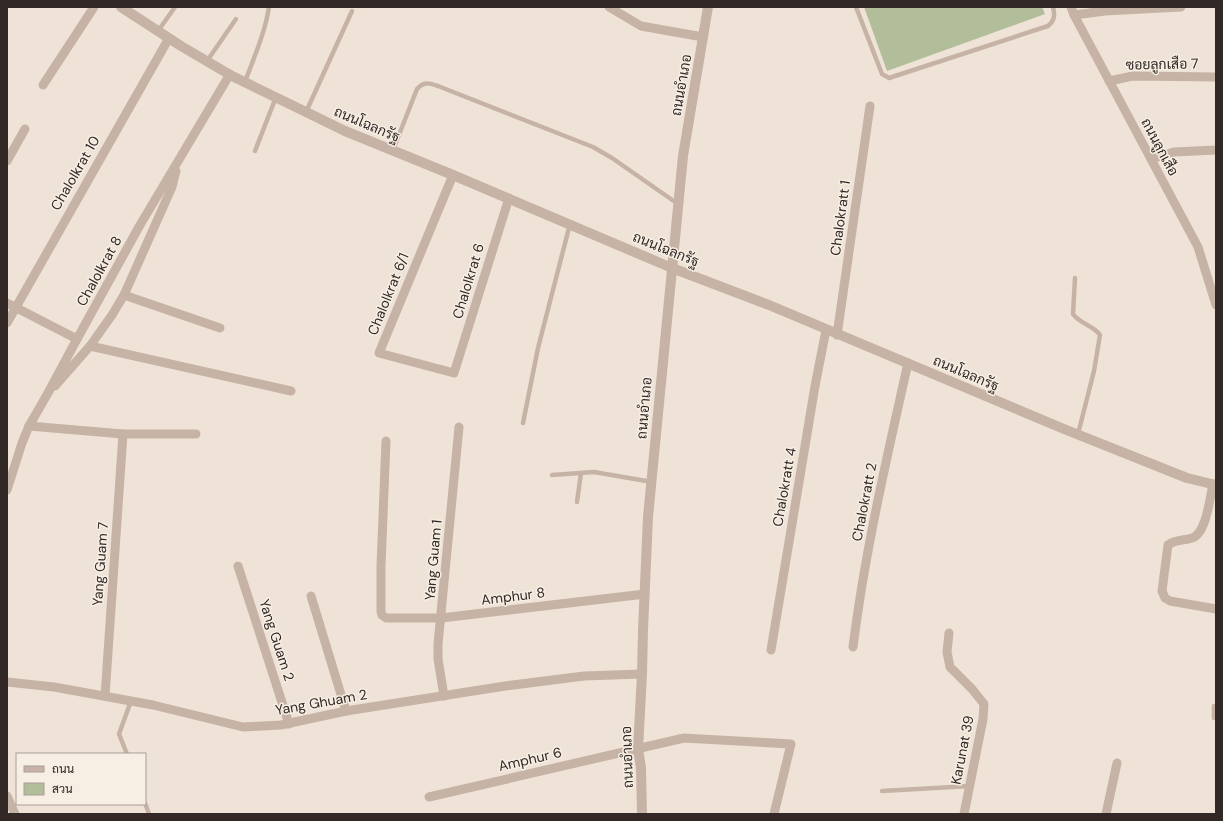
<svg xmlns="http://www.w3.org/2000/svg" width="1223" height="821" font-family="'DM Sans',Sarabun,sans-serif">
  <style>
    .green { fill: #b2bd99 }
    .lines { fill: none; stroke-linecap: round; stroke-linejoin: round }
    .service { stroke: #c6b3a5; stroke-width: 4.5 }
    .minor { stroke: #c6b3a5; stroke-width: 9 }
    .tertiary { stroke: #c6b3a5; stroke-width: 10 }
    .labels { text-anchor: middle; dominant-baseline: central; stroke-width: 3; stroke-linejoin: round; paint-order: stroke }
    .street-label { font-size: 14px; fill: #322926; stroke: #f7eee4 }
  </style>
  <rect width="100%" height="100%" fill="#efe3d8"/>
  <polygon class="green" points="864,7 1042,7 1045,14 887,71"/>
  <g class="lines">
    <g class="service">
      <path d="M856,7L882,74L889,78L1048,26C1055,20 1055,15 1053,7"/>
      <polyline points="158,31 175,7"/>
      <polyline points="207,61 236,19"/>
      <path d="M245,82C254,57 265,33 269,7"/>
      <polyline points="306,112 352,11"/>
      <path d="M393,150L417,89C424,81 429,83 438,86L593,147L612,158L678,204"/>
      <polyline points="255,151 276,97"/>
      <path d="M1075,278L1073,314C1080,324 1093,325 1100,335L1094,371L1078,434"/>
      <polyline points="523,423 538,348 570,224"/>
      <polyline points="552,475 594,472 652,482"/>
      <polyline points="577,502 581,473"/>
      <polyline points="1214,718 1214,706 1216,706"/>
      <polyline points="127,754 119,734 131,701"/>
      <polyline points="882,791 970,786"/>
      <polyline points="145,803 149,814"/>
    </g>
    <g class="minor">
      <polyline points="609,7 641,26 703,37"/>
      <polyline points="1071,7 1074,15 1198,247 1216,305"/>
      <polyline points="1074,15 1105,11 1181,7"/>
      <polyline points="1109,81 1133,76 1216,77"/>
      <polyline points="43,85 94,7"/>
      <polyline points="1151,159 1174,152 1216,150"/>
      <polyline points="7,161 25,129"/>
      <polyline points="453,175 379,353 454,373 509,198"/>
      <polyline points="124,295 220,328"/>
      <polyline points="7,303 77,339"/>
      <polyline points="7,323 169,38"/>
      <polyline points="837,335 870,106"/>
      <polyline points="90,346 291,391"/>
      <polyline points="55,386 90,346 112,315 124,295 172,187 176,171"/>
      <polyline points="29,426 123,434 196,434"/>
      <polyline points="386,441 381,566 381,612 382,615 386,618 441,618 645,594"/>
      <path d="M1213,484C1210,498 1206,534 1192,538C1183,541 1175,539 1168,545L1162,591L1165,598L1170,601L1216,609"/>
      <polyline points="7,490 22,443 29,426 48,393 77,339 140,225 230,74"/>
      <polyline points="238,566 289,724"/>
      <polyline points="311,596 346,711"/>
      <polyline points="949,633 947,652 950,667 972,689 984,704 983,719 964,814"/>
      <path d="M853,647C865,551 887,457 908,363"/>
      <polyline points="771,650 815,386 826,330"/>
      <polyline points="7,682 54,687 153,705 243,727 281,725 346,711 505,686 584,676 642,674"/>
      <polyline points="105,696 123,434"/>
      <polyline points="444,696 438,659 438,644 459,427"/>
      <polyline points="7,796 15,814"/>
      <polyline points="429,797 684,738 791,744 774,814"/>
      <polyline points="1106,814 1117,763"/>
    </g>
    <g class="tertiary">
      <polyline points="121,7 181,46 232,76 306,112 345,131 453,175 672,268 769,305 1064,429 1187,478 1216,485"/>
      <polyline points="642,814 641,768 638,749 642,674 643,630 648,517 683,156 708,7"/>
    </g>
  </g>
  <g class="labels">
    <g class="street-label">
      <text transform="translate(1162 64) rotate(-1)">ซอยลูกเสือ 7</text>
      <text transform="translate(681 85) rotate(-80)">ถนนอำเภอ</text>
      <text transform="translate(367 124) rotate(23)">ถนนโฉลกรัฐ</text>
      <text transform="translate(1160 147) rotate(62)">ถนนลูกเสือ</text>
      <text transform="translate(75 173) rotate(-60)">Chalolkrat 10</text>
      <text transform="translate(840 218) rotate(-82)">Chalokratt 1</text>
      <text transform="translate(666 249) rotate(22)">ถนนโฉลกรัฐ</text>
      <text transform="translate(99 271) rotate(-61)">Chalolkrat 8</text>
      <text transform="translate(468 281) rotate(-73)">Chalolkrat 6</text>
      <text transform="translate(388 294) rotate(-68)">Chalolkrat 6/1</text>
      <text transform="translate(966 373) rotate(23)">ถนนโฉลกรัฐ</text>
      <text transform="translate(644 408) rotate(-85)">ถนนอำเภอ</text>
      <text transform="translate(784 487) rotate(-80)">Chalokratt 4</text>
      <text transform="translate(864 502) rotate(-79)">Chalokratt 2</text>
      <text transform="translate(433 560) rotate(-85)">Yang Guam 1</text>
      <text transform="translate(100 564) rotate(-86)">Yang Guam 7</text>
      <text transform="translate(513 596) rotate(-7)">Amphur 8</text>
      <text transform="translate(277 640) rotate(72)">Yang Guam 2</text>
      <text transform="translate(321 702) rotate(-10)">Yang Ghuam 2</text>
      <text transform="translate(962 750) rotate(-79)">Karunat 39</text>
      <text transform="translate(627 757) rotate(-92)">ถนนอำเภอ</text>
      <text transform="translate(530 759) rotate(-13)">Amphur 6</text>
    </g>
  </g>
  <rect width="1223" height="821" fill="none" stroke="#322926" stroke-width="16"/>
  <rect x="16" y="753" width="130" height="52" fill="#f7eee4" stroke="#a89f98"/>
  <rect x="24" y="766" width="20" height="6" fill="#c6b3a5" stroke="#a89f98"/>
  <text x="52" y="773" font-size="12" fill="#322926">ถนน</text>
  <rect x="24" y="783" width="20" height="12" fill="#b2bd99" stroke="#a89f98"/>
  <text x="52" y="793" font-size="12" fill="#322926">สวน</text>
</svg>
